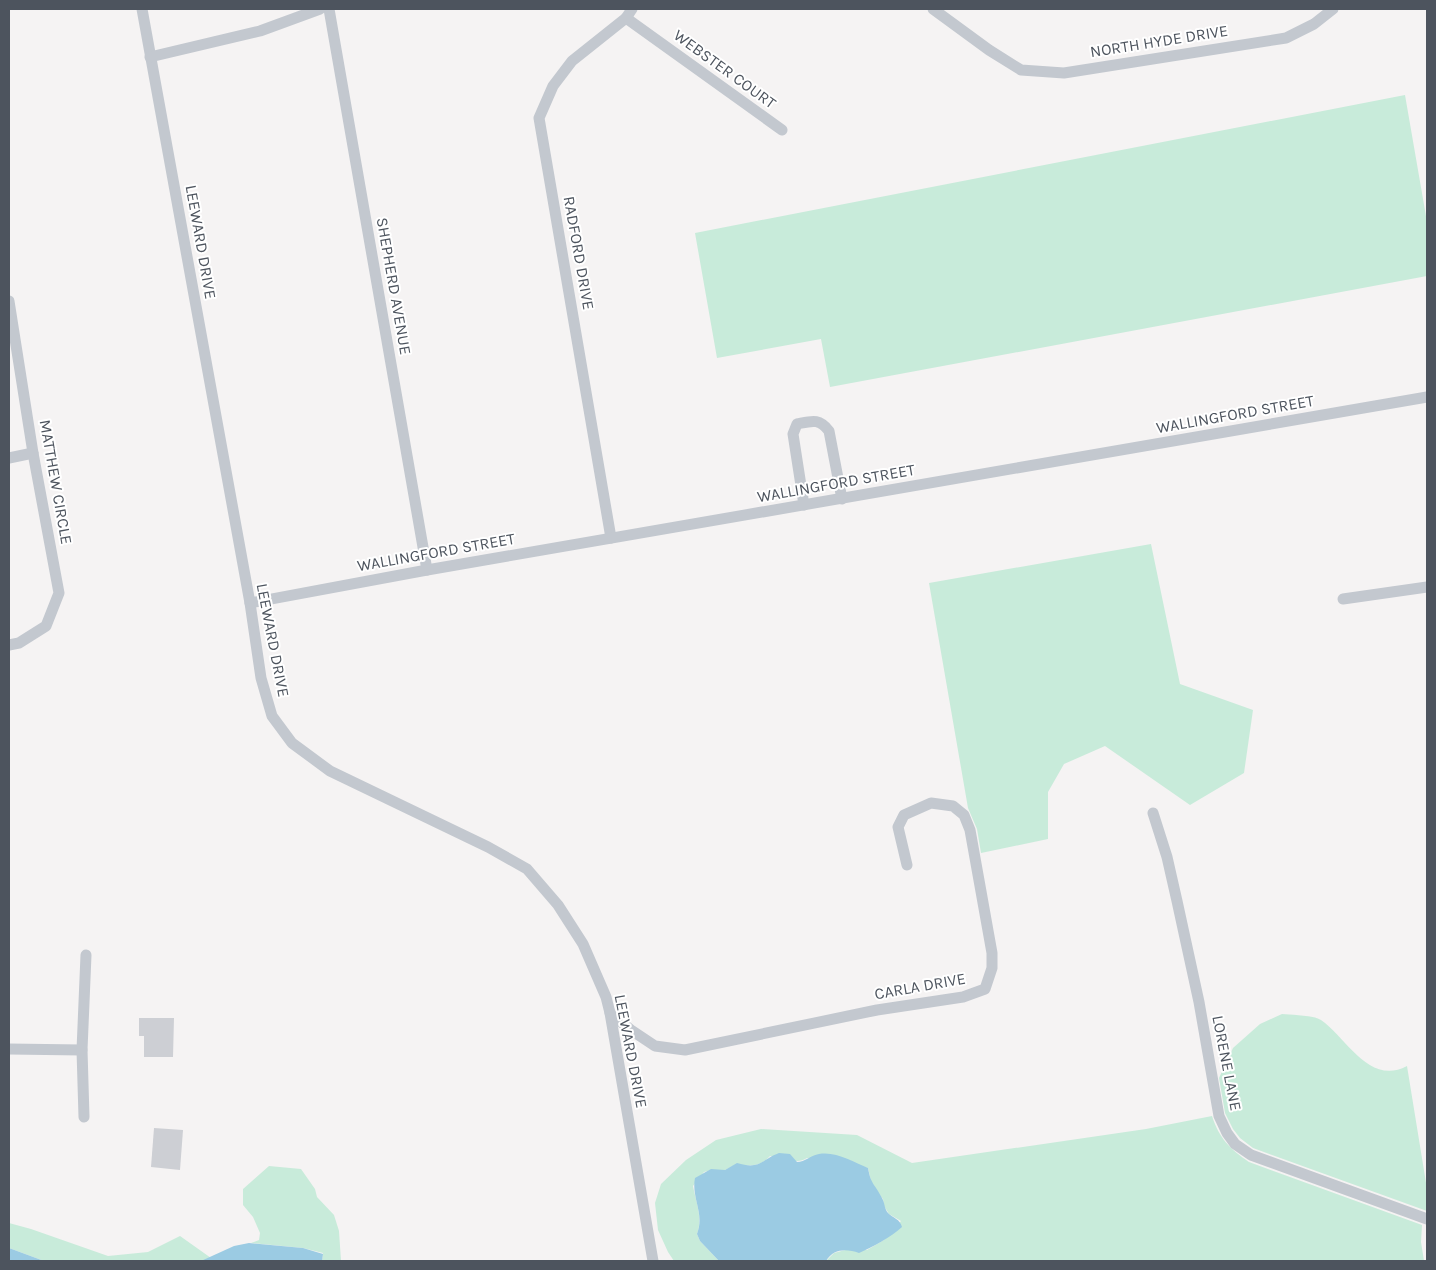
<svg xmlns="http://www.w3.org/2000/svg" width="1436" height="1270" font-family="Karla,sans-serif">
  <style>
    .green { fill: #c8ebda }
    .water { fill: #9bcbe3 }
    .building { fill: #cdcfd4 }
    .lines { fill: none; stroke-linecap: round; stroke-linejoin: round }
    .street { stroke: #c3c8cf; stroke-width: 11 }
    .labels { text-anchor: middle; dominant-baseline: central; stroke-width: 4; stroke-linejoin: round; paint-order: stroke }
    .street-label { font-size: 16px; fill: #4d545e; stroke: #fff }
  </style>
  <rect width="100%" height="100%" fill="#f5f3f3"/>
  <g class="green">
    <polygon points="1405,95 1427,222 1427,276 830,387 821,339 717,358 695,233"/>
    <polygon points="1151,544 1180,684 1253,710 1244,773 1190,805 1105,746 1064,764 1048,792 1048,839 981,853 977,829 968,808 929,583"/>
    <path d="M1282,1014C1291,1015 1314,1015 1321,1020C1347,1038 1369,1086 1407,1066L1427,1189V1211L1253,1148L1240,1138L1233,1129L1225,1113L1219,1078L1233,1048L1260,1024Z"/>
    <path d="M1212,1116C1219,1138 1230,1149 1249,1162L1422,1225L1421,1242L1424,1261H826L834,1253L849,1249L867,1250L884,1240L901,1221L889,1214L884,1206L883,1199L872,1185L868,1168L807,1158C796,1165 782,1159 770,1156C761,1166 750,1167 737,1164L725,1170H711L704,1172L693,1186C696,1202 703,1218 697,1234L700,1241L719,1261H674L668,1252L658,1230L655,1203L661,1184L686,1160L716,1140L761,1129L857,1135L912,1163L1146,1129Z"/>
    <polygon points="269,1166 301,1169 315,1189 317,1197 334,1215 339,1231 341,1261 322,1261 323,1253 303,1248 251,1243 259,1240 260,1233 253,1217 243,1205 243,1189"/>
    <polygon points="9,1223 31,1229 108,1256 148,1252 180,1236 211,1258 201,1261 44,1261 9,1248"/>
  </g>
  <g class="water">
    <path d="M779,1153L790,1154L797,1162C805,1162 811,1155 819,1154C836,1151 853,1162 868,1168C871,1185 875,1184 882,1198C885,1203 884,1208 888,1213C893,1218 900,1219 902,1227C891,1237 873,1247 859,1253C847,1249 834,1248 826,1261H719L700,1241L697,1234C705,1213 691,1198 695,1178L711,1169L725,1170L737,1163C760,1170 761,1160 779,1153Z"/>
    <polygon points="249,1243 303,1248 323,1254 322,1261 201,1261 234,1246"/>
    <polygon points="9,1248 44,1261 9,1261"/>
  </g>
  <g class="building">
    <polygon points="139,1018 174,1018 173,1057 144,1057 144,1036 139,1036"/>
    <polygon points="154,1128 183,1130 180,1170 151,1167"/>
  </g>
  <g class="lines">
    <g class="street">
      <polyline points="142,9 250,603 261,678 272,716 292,743 330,771 488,847 527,869 558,905 583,944 606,997 610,1013 653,1261"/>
      <polyline points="329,9 427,570"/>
      <polyline points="933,9 989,50 1021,70 1064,73 1286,38 1314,24 1333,9"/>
      <polyline points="626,18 782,130"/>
      <polyline points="150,57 260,31 320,9"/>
      <polyline points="9,301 33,453 59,593 46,626 19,643 9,645"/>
      <polyline points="9,458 33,453"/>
      <path d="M804,505L793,434L797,424C812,421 819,418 829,431L842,499"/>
      <polyline points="611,538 539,118 553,86 572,61 626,18 632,9"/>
      <polyline points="1343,599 1427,587"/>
      <polyline points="250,603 427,570 1427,397"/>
      <polyline points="1153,813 1167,857 1177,901 1199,1002 1219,1116 1227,1133 1235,1144 1251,1155 1427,1219"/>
      <polyline points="610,1013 631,1030 655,1046 685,1050 877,1010 963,997 985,989 992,968 992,953 970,830 964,815 953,806 931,803 904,815 898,827 907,865"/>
      <polyline points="9,1049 82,1050"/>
      <polyline points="84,1117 82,1050 86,955"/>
    </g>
  </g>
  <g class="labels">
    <g class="street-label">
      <text transform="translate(1159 41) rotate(-9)">NORTH HYDE DRIVE</text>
      <text transform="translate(725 69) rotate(36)">WEBSTER COURT</text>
      <text transform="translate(201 242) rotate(80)">LEEWARD DRIVE</text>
      <text transform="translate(579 253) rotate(80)">RADFORD DRIVE</text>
      <text transform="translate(394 286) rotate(80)">SHEPHERD AVENUE</text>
      <text transform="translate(1235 414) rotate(-10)">WALLINGFORD STREET</text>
      <text transform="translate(56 482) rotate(80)">MATTHEW CIRCLE</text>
      <text transform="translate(836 483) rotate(-10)">WALLINGFORD STREET</text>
      <text transform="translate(436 552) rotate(-10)">WALLINGFORD STREET</text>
      <text transform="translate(273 640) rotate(79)">LEEWARD DRIVE</text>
      <text transform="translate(920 986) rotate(-10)">CARLA DRIVE</text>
      <text transform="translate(631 1051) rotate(79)">LEEWARD DRIVE</text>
      <text transform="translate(1227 1063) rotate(79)">LORENE LANE</text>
    </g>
  </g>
  <rect width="1436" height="1270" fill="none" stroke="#4d545e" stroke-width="20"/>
</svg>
